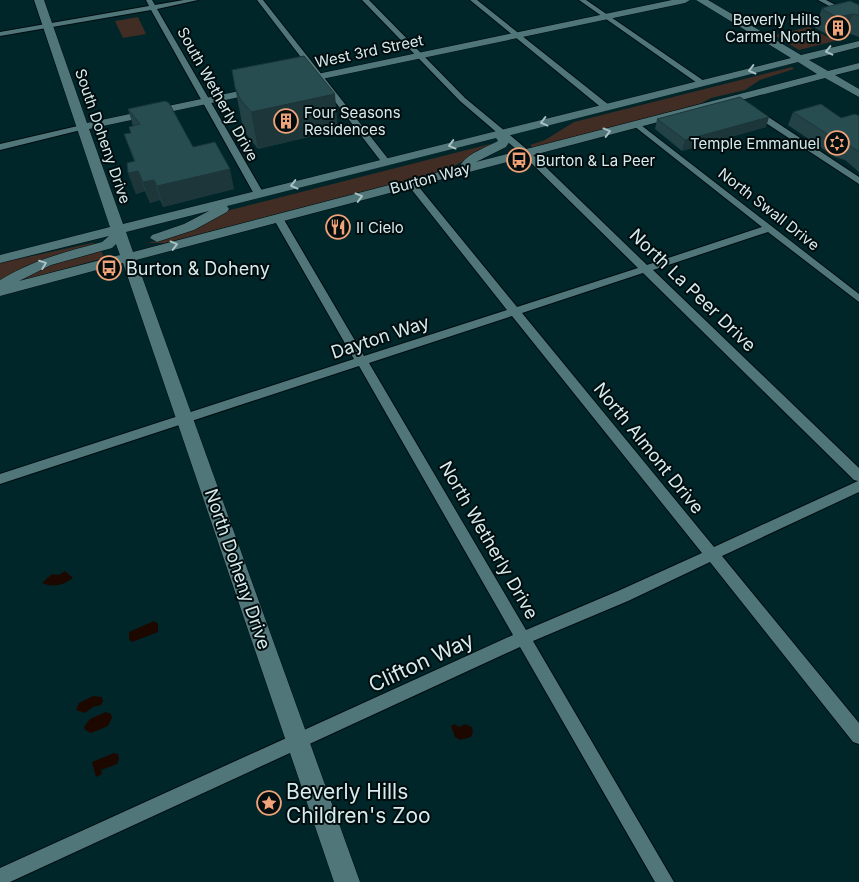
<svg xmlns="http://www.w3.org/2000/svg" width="859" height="882" font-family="Inter,sans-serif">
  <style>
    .green { fill: #412d23 }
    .water { fill: #1d0800 }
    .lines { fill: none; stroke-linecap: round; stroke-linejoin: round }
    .street-casing { stroke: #000d0f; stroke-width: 2 }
    .secondary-casing { stroke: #000d0f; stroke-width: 1 }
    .street { fill: #507679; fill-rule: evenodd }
    .secondary { fill: #507679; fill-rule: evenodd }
    .wall { fill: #224246 }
    .shaded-wall { fill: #1c3639 }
    .building { fill: #284d51; stroke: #1c3639 }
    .oneway { stroke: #a8c2c4 }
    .labels { text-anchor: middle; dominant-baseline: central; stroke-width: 4; stroke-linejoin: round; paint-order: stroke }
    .far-poi-label { font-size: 15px; fill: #d7ebed; stroke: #010d0e; text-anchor: start }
    .far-street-label { font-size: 15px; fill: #d7ebed; stroke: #010d0e }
    .poi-label { font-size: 18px; fill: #d7ebed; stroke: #010d0e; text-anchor: start }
    .street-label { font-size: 18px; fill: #d7ebed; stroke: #010d0e }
    .near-street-label { font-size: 21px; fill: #d7ebed; stroke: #010d0e }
    .near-poi-label { font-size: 21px; fill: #d7ebed; stroke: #010d0e; text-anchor: start }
  </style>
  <rect width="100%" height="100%" fill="#00262a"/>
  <g class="green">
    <polygon points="138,17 146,34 123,38 115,21"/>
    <polygon points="809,27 835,41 799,50 774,35"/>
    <polygon points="792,67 794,69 760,80 745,90 711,98 700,104 533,148 530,145 545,140 574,122"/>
    <polygon points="498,142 449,169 165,243 147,243 166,239 222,212"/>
    <polygon points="92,243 100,244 0,282 0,263"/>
    <polygon points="101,249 104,258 20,281 37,268"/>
  </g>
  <g class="water">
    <path d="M65,571L73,578C63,585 54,588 42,583L52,574L59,575Z"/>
    <polygon points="154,621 158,624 158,632 132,642 129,639 129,632"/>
    <polygon points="93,696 102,697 103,701 101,705 93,707 85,713 76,710 79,703"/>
    <polygon points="106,712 111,714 112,718 108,726 91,733 85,730 84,727 90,719"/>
    <polygon points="465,724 472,727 473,732 471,737 460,740 455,737 451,726 455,724 459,727"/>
    <polygon points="114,753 118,754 119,759 117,764 101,770 102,774 96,777 92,762"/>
  </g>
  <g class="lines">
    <g class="street-casing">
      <g id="street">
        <polygon points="146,0 152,0 155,5 184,0 198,0 157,9 264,194 262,196 256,196 254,194 151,10 0,36 0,32 149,6"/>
        <polygon points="257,0 263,0 389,160 389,164 383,164"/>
        <path d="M362,0H369L465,98L529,151L647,265L762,227L634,126L633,124L637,122L859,294V302L768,232L653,270L859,468V492L722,556L859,723V744L853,742L710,562L628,601L533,641L674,882H655L520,647L10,882H0V868L513,635L359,366L0,484V474L354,359L273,218L275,216L278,215L283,218L364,356L507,310L408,185V181H414L517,307L638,268L523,155L460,101ZM643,273L854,480L858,481L714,547L522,313ZM512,316L702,553L618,591L526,630L369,363Z"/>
        <polygon points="470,0 477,0 609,105 609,109 603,109"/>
        <polygon points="579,0 586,0 707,83 700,85"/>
        <polygon points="818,0 826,0 859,17 859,22"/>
        <polygon points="752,110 758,110 859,177 859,184 752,114"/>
        <polygon points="82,125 85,125 85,129 0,150 0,144"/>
      </g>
    </g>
    <g class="secondary-casing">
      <g id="secondary">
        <path d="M34,0H44L87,123L258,87L263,90L258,93L89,129L123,224L791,58L696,0H708L801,55L859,41V47L809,60L828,71L859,63V69L835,75L859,89V97L825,78L136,260L360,882H334L123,263L0,296V280C33,260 65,252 102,242L109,236L0,263V255L110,227ZM798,62L817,74L476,162L506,147L510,141L507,136ZM496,138L498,141C485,148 470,152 461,164L462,166L133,252L126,232L209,211L184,224L152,235L150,238L157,242L194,230L227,212L229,209L227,206ZM116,244L120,255L19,281L51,265L112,248Z"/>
        <polygon points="672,0 690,0 685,3 298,84 293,81 298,78"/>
      </g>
    </g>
    <use href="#street" class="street"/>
    <use href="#secondary" class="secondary"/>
  </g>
  <g class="wall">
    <polygon points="859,5 859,37 845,32 830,36 815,28 822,8"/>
    <polygon points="235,87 338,130 258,149 247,135 242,123"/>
    <polygon points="128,109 193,147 234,189 163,207 160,200 150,203 145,191 136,194 128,173 134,161 124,134 131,133 129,127 133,126"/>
    <polygon points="793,112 841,118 859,116 859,172 845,160 835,157 788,125"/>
    <polygon points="657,119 766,127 682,151 655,129"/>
  </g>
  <g class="shaded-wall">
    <polygon points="853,14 845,32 830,36 837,17"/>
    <polygon points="335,94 338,130 258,149 251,112"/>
    <polygon points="769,117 766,127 682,151 685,140"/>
    <polygon points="230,169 234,189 163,207 157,186"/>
    <polygon points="138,171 145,191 136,194 128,173"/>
    <polygon points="154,180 160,200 150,203 143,182"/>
  </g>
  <g class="building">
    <polygon points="850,1 859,5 859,15 853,14 837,17 822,9 824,9 822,8"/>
    <polygon points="304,56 335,94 251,112 240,99 235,87 232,70"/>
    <polygon points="740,97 769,117 685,140 657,119"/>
    <polygon points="165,101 169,103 193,147 215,142 230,169 157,186 154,180 143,182 138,171 128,173 127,163 135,161 124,134 131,133 129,127 140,124 128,109"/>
    <polygon points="821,104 841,118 855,114 859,116 859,152 851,146 841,143 793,112"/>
  </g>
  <defs><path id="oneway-chevron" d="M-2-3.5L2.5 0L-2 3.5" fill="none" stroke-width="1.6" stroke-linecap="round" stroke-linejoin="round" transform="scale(1.25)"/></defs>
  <g class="oneway">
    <use href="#oneway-chevron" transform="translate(829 51) rotate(167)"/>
    <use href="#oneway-chevron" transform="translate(752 70) rotate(166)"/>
    <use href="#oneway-chevron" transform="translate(544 122) rotate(166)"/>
    <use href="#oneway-chevron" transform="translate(607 132) rotate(-15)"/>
    <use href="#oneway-chevron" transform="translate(452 145) rotate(165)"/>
    <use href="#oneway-chevron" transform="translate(294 185) rotate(166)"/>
    <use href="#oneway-chevron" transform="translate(359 197) rotate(-15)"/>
    <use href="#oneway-chevron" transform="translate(174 245) rotate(-15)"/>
    <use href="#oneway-chevron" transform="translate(43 264) rotate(-21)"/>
  </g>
  <defs>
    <g id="building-ring" transform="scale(1.25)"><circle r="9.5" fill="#010d0e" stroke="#f0a278" stroke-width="1.5"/><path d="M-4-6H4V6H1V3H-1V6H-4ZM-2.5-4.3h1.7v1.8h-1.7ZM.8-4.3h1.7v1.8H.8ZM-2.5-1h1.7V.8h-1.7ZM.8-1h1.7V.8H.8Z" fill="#f0a278"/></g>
    <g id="synagogue-ring" transform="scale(1.25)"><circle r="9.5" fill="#010d0e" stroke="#f0a278" stroke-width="1.5"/><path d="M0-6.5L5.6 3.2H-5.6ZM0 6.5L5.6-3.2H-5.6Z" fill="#f0a278"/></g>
    <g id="bus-ring" transform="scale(1.25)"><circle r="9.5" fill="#010d0e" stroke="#f0a278" stroke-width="1.5"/><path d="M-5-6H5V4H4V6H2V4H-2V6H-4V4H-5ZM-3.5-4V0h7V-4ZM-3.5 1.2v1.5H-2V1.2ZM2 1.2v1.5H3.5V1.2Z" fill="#f0a278"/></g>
    <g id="restaurant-ring" transform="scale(1.25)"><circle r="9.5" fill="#010d0e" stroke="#f0a278" stroke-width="1.5"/><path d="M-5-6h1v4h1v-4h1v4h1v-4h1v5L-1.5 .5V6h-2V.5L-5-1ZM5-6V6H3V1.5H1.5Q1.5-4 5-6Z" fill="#f0a278"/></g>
    <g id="sight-ring" transform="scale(1.25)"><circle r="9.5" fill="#010d0e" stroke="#f0a278" stroke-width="1.5"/><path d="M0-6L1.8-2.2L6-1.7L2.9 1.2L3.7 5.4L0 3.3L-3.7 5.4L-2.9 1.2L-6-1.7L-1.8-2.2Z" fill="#f0a278"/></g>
  </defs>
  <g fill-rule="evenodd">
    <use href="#building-ring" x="838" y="28"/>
    <use href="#building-ring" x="286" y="121"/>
    <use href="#synagogue-ring" x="837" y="143"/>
    <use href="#bus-ring" x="519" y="160"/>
    <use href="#restaurant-ring" x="338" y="227"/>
    <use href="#bus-ring" x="109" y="268"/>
    <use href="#sight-ring" x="269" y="803"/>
  </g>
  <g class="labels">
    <g class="far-poi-label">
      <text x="820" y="19" text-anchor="end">Beverly Hills<tspan x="820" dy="17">Carmel North</tspan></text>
      <text x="304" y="112">Four Seasons<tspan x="304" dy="17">Residences</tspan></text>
      <text x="820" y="143" text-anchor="end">Temple Emmanuel</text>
      <text x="536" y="160">Burton &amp; La Peer</text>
      <text x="356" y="227">Il Cielo</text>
    </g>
    <g class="far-street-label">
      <text transform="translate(369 51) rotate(-12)">West 3rd Street</text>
      <text transform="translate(218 94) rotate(61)">South Wetherly Drive</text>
      <text transform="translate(103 136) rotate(71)">South Doheny Drive</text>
      <text transform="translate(430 178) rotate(-15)">Burton Way</text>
      <text transform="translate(769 209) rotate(38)">North Swall Drive</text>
    </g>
    <g class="poi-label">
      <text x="126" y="268">Burton &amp; Doheny</text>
    </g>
    <g class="street-label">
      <text transform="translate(693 290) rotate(44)">North La Peer Drive</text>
      <text transform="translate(380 337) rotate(-18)">Dayton Way</text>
      <text transform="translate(649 448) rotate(51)">North Almont Drive</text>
      <text transform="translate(489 540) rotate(60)">North Wetherly Drive</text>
      <text transform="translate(238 569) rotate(71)">North Doheny Drive</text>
    </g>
    <g class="near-street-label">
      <text transform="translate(421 662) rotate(-25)">Clifton Way</text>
    </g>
    <g class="near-poi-label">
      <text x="286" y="791">Beverly Hills<tspan x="286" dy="24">Children's Zoo</tspan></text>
    </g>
  </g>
</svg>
